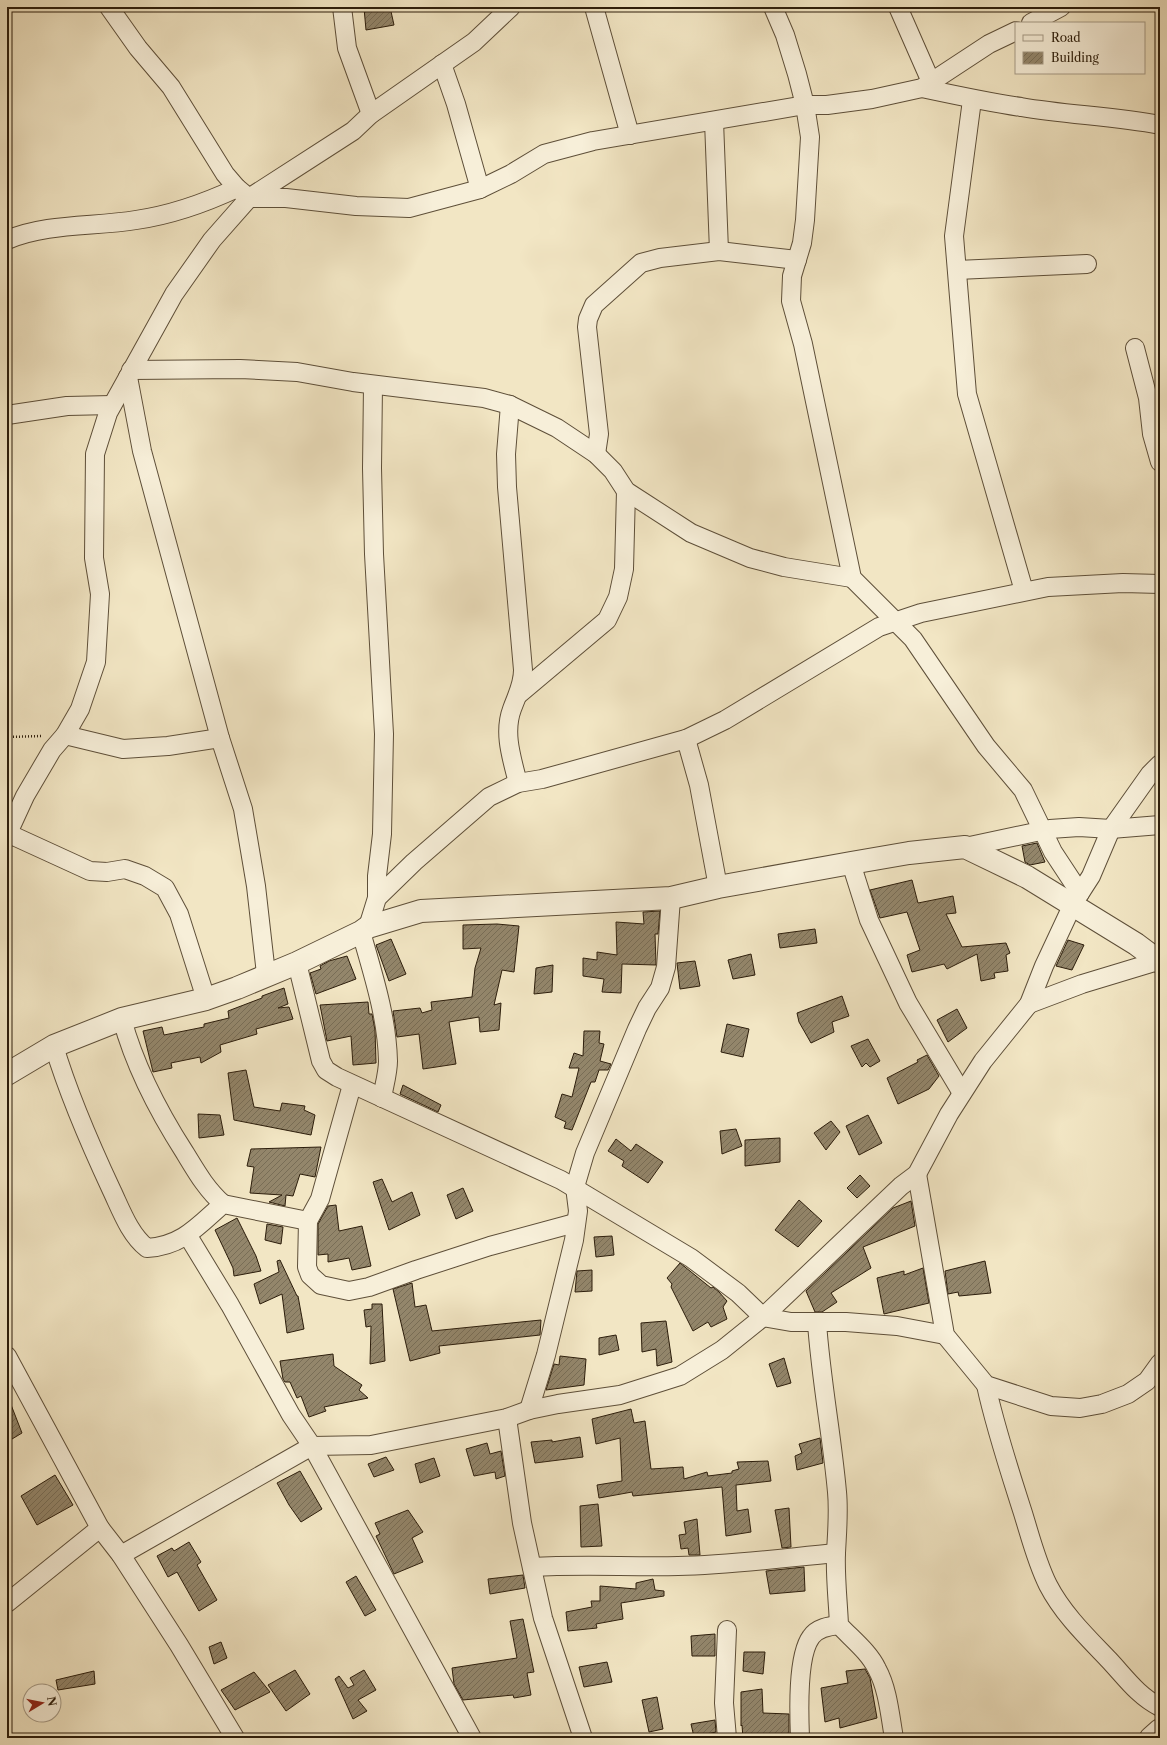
<svg xmlns="http://www.w3.org/2000/svg" width="1167" height="1745" font-family="'Libre Caslon Text',serif">
  <style>
    .building { fill: url(#building-hatch); stroke: #2c1d0b }
    .lines { fill: none; stroke-linecap: round; stroke-linejoin: round }
    .minor-casing { stroke: #5e4f39; stroke-width: 20 }
    .tertiary-casing { stroke: #5e4f39; stroke-width: 24 }
    .path { stroke: #2c1d0b; stroke-width: 2.5; stroke-dasharray: 1 2; stroke-linecap: butt }
    .minor { stroke: #f7efd9; stroke-width: 18 }
    .tertiary { stroke: #f7efd9; stroke-width: 22 }
  </style>
  <defs>
    <pattern id="building-hatch" width="6" height="6" patternUnits="userSpaceOnUse"><rect width="6" height="6" fill="#93866b"/><path d="M-1 1l2-2M0 6l6-6M5 7l2-2" fill="none" stroke="#786d56"/></pattern>
  </defs>
  <rect width="100%" height="100%" fill="#f2e6c4"/>
  <filter id="stains"><feTurbulence type="fractalNoise" baseFrequency=".005" numOctaves="4"/><feColorMatrix values="0 0 0 0 .2 0 0 0 0 .09 0 0 0 0 .02 0 0 0 .5 -.17"/></filter>
  <radialGradient id="worn" r=".72"><stop offset=".6" stop-color="#630" stop-opacity="0"/><stop offset="1" stop-color="#630" stop-opacity=".3"/></radialGradient>
  <g class="building">
    <polygon points="372,7 390,7 394,25 366,30 364,8"/>
    <polygon points="1037,843 1045,862 1030,865 1025,862 1022,846"/>
    <polygon points="912,880 918,903 953,896 956,913 946,914 962,947 1006,943 1010,953 1006,955 1008,971 994,973 995,978 981,981 977,954 947,969 944,964 912,972 907,955 920,950 907,912 880,918 870,890"/>
    <polygon points="660,911 658,934 655,934 656,965 622,964 621,993 602,992 604,979 583,976 583,958 597,960 597,952 617,955 616,922 644,924 643,912"/>
    <polygon points="497,924 519,926 514,972 502,970 494,1005 501,1003 499,1030 480,1032 479,1017 449,1022 456,1064 423,1069 419,1034 397,1037 393,1011 420,1008 422,1013 432,1010 431,1002 472,997 475,968 481,948 463,949 463,925"/>
    <polygon points="815,929 817,943 780,948 778,934"/>
    <polygon points="391,939 406,974 389,981 376,945"/>
    <polygon points="1068,940 1084,945 1072,970 1056,966"/>
    <polygon points="751,954 755,975 733,979 728,960"/>
    <polygon points="347,956 356,979 316,994 310,973 321,969 320,966 329,961"/>
    <polygon points="695,961 700,986 680,989 677,963"/>
    <polygon points="553,965 552,992 534,994 536,968"/>
    <polygon points="284,988 288,1004 278,1008 289,1007 293,1019 256,1029 257,1034 220,1045 221,1052 201,1063 200,1057 171,1063 172,1068 153,1072 143,1031 162,1027 164,1035 204,1027 204,1024 229,1018 228,1011 262,998 262,996"/>
    <polygon points="842,996 849,1016 832,1022 834,1032 811,1043 799,1022 797,1013"/>
    <polygon points="368,1002 369,1014 372,1014 375,1030 376,1063 353,1065 351,1036 327,1041 320,1005"/>
    <polygon points="957,1009 967,1028 948,1042 937,1020"/>
    <polygon points="727,1024 749,1029 743,1057 721,1052"/>
    <polygon points="584,1031 600,1031 599,1043 604,1044 600,1061 611,1064 608,1070 599,1070 595,1082 591,1082 572,1130 564,1128 566,1122 555,1117 562,1094 572,1097 579,1068 569,1068 574,1053 583,1056"/>
    <polygon points="868,1039 880,1061 870,1067 866,1063 862,1067 851,1046"/>
    <polygon points="927,1055 939,1076 929,1089 898,1104 887,1078 918,1062 917,1060"/>
    <polygon points="246,1070 254,1107 280,1111 282,1103 305,1106 304,1110 315,1115 311,1135 234,1120 228,1073"/>
    <polygon points="403,1085 441,1105 438,1112 400,1094"/>
    <polygon points="198,1114 220,1115 224,1135 199,1138"/>
    <polygon points="868,1115 882,1143 859,1155 846,1126"/>
    <polygon points="831,1121 840,1132 826,1150 814,1133"/>
    <polygon points="736,1129 742,1146 722,1154 720,1131"/>
    <polygon points="780,1138 780,1162 745,1166 745,1140"/>
    <polygon points="616,1139 631,1151 636,1144 663,1162 648,1183 622,1166 624,1161 608,1151"/>
    <polygon points="321,1147 315,1177 300,1174 293,1196 286,1195 285,1206 269,1202 282,1195 250,1193 254,1167 247,1166 251,1149"/>
    <polygon points="860,1175 870,1186 857,1198 847,1188"/>
    <polygon points="382,1179 392,1202 412,1192 420,1215 389,1230 373,1182"/>
    <polygon points="463,1188 473,1211 456,1219 447,1195"/>
    <polygon points="799,1200 822,1221 798,1247 775,1230"/>
    <polygon points="911,1201 915,1226 863,1247 871,1268 831,1293 837,1302 822,1312 815,1312 806,1291 893,1208"/>
    <polygon points="336,1205 339,1231 362,1226 371,1266 352,1270 349,1258 328,1262 328,1254 318,1255 318,1224 328,1206"/>
    <polygon points="237,1218 256,1256 261,1271 234,1276 233,1268 215,1230"/>
    <polygon points="267,1224 283,1227 281,1244 265,1240"/>
    <polygon points="612,1236 614,1255 596,1257 594,1237"/>
    <polygon points="280,1260 297,1296 298,1296 304,1329 287,1333 282,1294 260,1304 254,1284 279,1272 277,1261"/>
    <polygon points="985,1261 991,1293 959,1296 958,1292 948,1294 945,1271"/>
    <polygon points="680,1263 711,1288 713,1287 719,1292 727,1301 723,1307 727,1319 711,1327 708,1322 693,1331 671,1287 672,1284 667,1278"/>
    <polygon points="923,1268 929,1303 884,1314 877,1278 904,1271 904,1275"/>
    <polygon points="592,1270 592,1291 575,1292 577,1271"/>
    <polygon points="412,1283 415,1307 426,1305 432,1331 541,1320 540,1335 439,1346 440,1353 410,1361 393,1289"/>
    <polygon points="372,1304 382,1304 385,1361 370,1364 371,1326 366,1327 364,1310 372,1309"/>
    <polygon points="666,1321 672,1362 657,1366 656,1349 642,1352 641,1323"/>
    <polygon points="616,1335 619,1350 599,1355 599,1338"/>
    <polygon points="333,1354 334,1366 362,1385 359,1390 368,1398 324,1407 326,1411 309,1417 301,1396 297,1398 290,1382 285,1382 283,1379 280,1361"/>
    <polygon points="560,1356 586,1359 584,1385 546,1390 554,1364 559,1365"/>
    <polygon points="784,1358 791,1383 777,1387 769,1364"/>
    <polygon points="8,1397 22,1433 7,1442 7,1398"/>
    <polygon points="631,1409 634,1423 645,1421 651,1469 683,1467 684,1479 707,1472 708,1476 732,1473 732,1471 739,1469 737,1462 768,1461 771,1481 736,1485 737,1511 748,1509 751,1532 726,1536 722,1487 633,1496 632,1492 599,1498 597,1485 622,1481 620,1438 596,1444 592,1419"/>
    <polygon points="580,1437 583,1457 535,1463 531,1442 552,1440 552,1442"/>
    <polygon points="820,1438 823,1463 797,1470 795,1456 802,1453 799,1444"/>
    <polygon points="487,1443 490,1454 501,1451 505,1476 496,1479 495,1472 474,1476 466,1449"/>
    <polygon points="386,1457 394,1470 374,1477 368,1464"/>
    <polygon points="434,1458 440,1476 420,1483 415,1464"/>
    <polygon points="300,1471 322,1509 301,1522 289,1505 277,1483"/>
    <polygon points="55,1475 73,1505 37,1525 21,1496"/>
    <polygon points="598,1504 602,1546 581,1547 580,1506"/>
    <polygon points="789,1508 791,1547 782,1548 775,1510"/>
    <polygon points="408,1510 423,1532 412,1538 423,1562 394,1574 376,1536 380,1534 375,1523"/>
    <polygon points="697,1519 700,1555 689,1555 688,1548 681,1549 679,1535 686,1534 684,1522"/>
    <polygon points="189,1542 201,1562 197,1565 217,1600 199,1611 177,1572 168,1577 157,1556 172,1548 174,1551"/>
    <polygon points="804,1567 805,1591 770,1594 766,1571"/>
    <polygon points="523,1575 525,1588 490,1594 488,1579"/>
    <polygon points="356,1576 376,1610 365,1616 346,1582"/>
    <polygon points="653,1579 655,1590 664,1591 664,1596 621,1603 623,1619 596,1624 597,1628 568,1631 566,1612 592,1607 591,1601 600,1601 600,1586 636,1589 636,1583"/>
    <polygon points="523,1619 534,1672 527,1673 531,1695 514,1698 513,1695 463,1700 454,1684 452,1668 517,1658 510,1621"/>
    <polygon points="715,1634 715,1656 692,1656 691,1636"/>
    <polygon points="221,1642 227,1658 214,1664 209,1647"/>
    <polygon points="744,1652 765,1652 763,1674 743,1671"/>
    <polygon points="607,1662 612,1682 584,1687 579,1667"/>
    <polygon points="865,1669 870,1678 877,1718 840,1728 839,1718 825,1722 821,1688 848,1683 846,1671"/>
    <polygon points="295,1670 310,1694 286,1711 268,1685"/>
    <polygon points="364,1670 376,1690 358,1700 367,1711 353,1719 335,1679 339,1676 348,1688 354,1685 350,1678"/>
    <polygon points="94,1671 95,1684 58,1690 56,1680"/>
    <polygon points="254,1672 270,1692 235,1710 221,1690"/>
    <polygon points="762,1689 763,1713 789,1714 789,1734 771,1738 743,1738 742,1725 741,1726 741,1692"/>
    <polygon points="657,1697 663,1729 649,1732 642,1700"/>
    <polygon points="715,1720 716,1732 694,1737 691,1724"/>
  </g>
  <g class="lines">
    <g class="minor-casing">
      <g id="minor">
        <polyline points="109,7 138,48 171,87 225,174 237,188 249,198 286,198 356,206 409,208 480,189 511,174 544,154 593,141 805,105 827,105 872,99 922,88 989,44 1016,31"/>
        <polyline points="342,7 347,48 371,114"/>
        <polyline points="594,7 630,135"/>
        <polyline points="773,7 785,35 797,74 805,105 810,137 805,220 802,243 792,276 791,301 803,344 852,578 913,639 986,746 1023,790 1053,852 1080,893"/>
        <polyline points="898,7 931,82"/>
        <polyline points="1031,23 1061,7"/>
        <polyline points="442,64 456,104 480,189"/>
        <path d="M922,88C955,95 987,102 1021,107C1067,115 1114,116 1160,125"/>
        <polyline points="972,100 954,236 967,394 1024,591"/>
        <polyline points="714,121 719,251"/>
        <path d="M7,240C47,223 93,227 136,220C171,215 205,203 237,188"/>
        <polyline points="957,270 1087,264"/>
        <polyline points="1135,348 1148,398 1152,434 1160,462"/>
        <polyline points="131,370 240,369 297,372 353,382 484,398 510,405 557,428 596,454 613,471 626,491 691,533 750,558 784,567 852,578"/>
        <polyline points="128,377 142,451 220,738 243,809 256,886 266,974"/>
        <polyline points="373,385 372,468 374,554 384,734 382,834 377,876 377,898"/>
        <path d="M510,405L506,454L507,487L523,670C523,685 517,695 512,709C503,733 512,759 518,783"/>
        <polyline points="7,415 67,406 112,405"/>
        <polyline points="596,454 599,434 587,327 588,319 594,305 641,263 660,258 719,251 797,260"/>
        <polyline points="519,694 607,620 618,597 624,569 626,491"/>
        <polyline points="65,735 123,749 168,746 220,738"/>
        <polyline points="686,739 699,785 718,887"/>
        <polyline points="7,833 90,871 107,872 125,869 145,876 165,888 179,914 206,999"/>
        <polyline points="7,838 8,833 25,796 52,750 65,735 80,709 96,662 100,594 94,558 95,454 108,413 174,294 212,240 249,198 353,131 371,114 474,42 511,7"/>
        <polyline points="965,847 1050,829 1079,827 1111,829 1160,825"/>
        <polyline points="851,863 869,920 908,1003 962,1093"/>
        <polyline points="368,927 377,898 414,862 489,797 518,783 542,779 686,739 725,720 879,627 921,613 1048,587 1123,583 1160,584"/>
        <path d="M361,932C373,974 387,1017 388,1061C388,1073 384,1086 382,1098"/>
        <polyline points="297,963 321,1061 326,1070 337,1077 561,1180 691,1258 738,1293 763,1317 791,1322 846,1322 897,1326 945,1335"/>
        <polyline points="1029,1004 1082,984 1158,961"/>
        <path d="M122,1019C135,1067 158,1111 185,1153C196,1171 206,1189 223,1204"/>
        <path d="M54,1046C69,1096 90,1144 112,1191C121,1210 130,1235 147,1248C182,1246 198,1226 223,1204L308,1221"/>
        <polyline points="352,1085 320,1199 308,1221 307,1267 310,1275 321,1285 349,1291 369,1287 416,1270 490,1246 575,1223"/>
        <polyline points="917,1174 945,1335 986,1385 1051,1406 1080,1408 1102,1404 1128,1394 1147,1381 1160,1363"/>
        <polyline points="188,1236 230,1305 291,1415 312,1446 472,1738"/>
        <path d="M817,1323C821,1380 832,1436 837,1492C839,1512 837,1532 836,1553C835,1577 838,1601 839,1625C852,1639 869,1652 877,1669C888,1689 890,1716 894,1738"/>
        <polyline points="7,1356 100,1528 121,1555 179,1645 235,1738"/>
        <path d="M986,1385C995,1427 1009,1469 1022,1510C1030,1535 1036,1561 1048,1585C1063,1614 1087,1637 1109,1660C1125,1677 1138,1696 1160,1707"/>
        <polyline points="529,1410 546,1355 574,1240 578,1211 575,1187 585,1153 637,1029 647,1008 660,988 666,967 671,898"/>
        <polyline points="507,1418 522,1523 543,1618 583,1738"/>
        <polyline points="121,1555 312,1446 371,1445 507,1418 529,1410 558,1404 620,1395 680,1376 722,1350 763,1317 901,1186 917,1174 949,1114 983,1061 1029,1004 1044,966 1073,904 1091,876 1111,829 1150,774 1160,764"/>
        <path d="M532,1567C581,1564 629,1567 678,1566C731,1565 783,1558 836,1553"/>
        <polyline points="7,1603 100,1528"/>
        <polyline points="727,1630 724,1703 727,1738"/>
        <path d="M800,1738C799,1713 797,1656 811,1637C817,1628 829,1626 839,1625"/>
      </g>
    </g>
    <g class="tertiary-casing">
      <g id="tertiary">
        <polyline points="7,1074 54,1046 122,1019 206,999 237,988 297,963 361,932 368,927 421,911 671,898 718,887 851,863 909,853 965,847 1027,877 1136,944 1160,962"/>
        <polyline points="1151,1738 1160,1730"/>
      </g>
    </g>
    <polyline class="path" points="7,737 42,736"/>
    <use href="#minor" class="minor"/>
    <use href="#tertiary" class="tertiary"/>
  </g>
  <rect width="1167" height="1745" fill="none" stroke="#f2e6c4" stroke-width="24"/>
  <rect x="8" y="8" width="1151" height="1729" fill="none" stroke="#2c1d0b" stroke-width="2"/>
  <rect x="12" y="12" width="1143" height="1721" fill="none" stroke="#2c1d0b"/>
  <rect x="1015" y="22" width="130" height="52" fill="#f7efd9" stroke="#a69b87"/>
  <rect x="1023" y="35" width="20" height="6" fill="#f7efd9" stroke="#a69b87"/>
  <text x="1051" y="42" font-size="12" fill="#2c1d0b">Road</text>
  <rect x="1023" y="52" width="20" height="12" fill="url(#building-hatch)" stroke="#a69b87"/>
  <text x="1051" y="62" font-size="12" fill="#2c1d0b">Building</text>
  <g transform="translate(42 1703) rotate(80)"><circle r="19" fill="#f7efd9" stroke="#a69b87"/>
  <path d="M0-3L7 15L0 10L-7 15Z" fill="#8f2418"/>
  <text y="-6" font-size="11" font-weight="bold" text-anchor="middle" fill="#2c1d0b">N</text>
  </g>
  <rect width="100%" height="100%" filter="url(#stains)"/>
  <rect width="100%" height="100%" fill="url(#worn)"/>
</svg>
